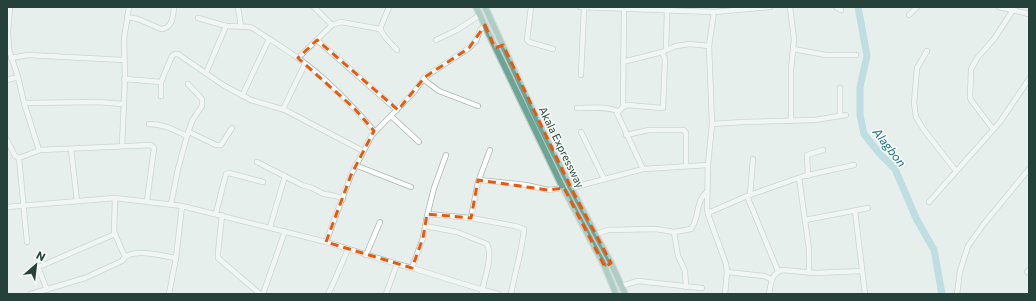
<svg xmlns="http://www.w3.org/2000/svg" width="1036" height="301" font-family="Commissioner,sans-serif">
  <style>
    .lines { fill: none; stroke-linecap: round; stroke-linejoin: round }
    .river { stroke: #8ec9d4; stroke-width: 7 }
    .minor-casing { stroke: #a8b8b2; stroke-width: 6 }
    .major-casing { stroke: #c2cac8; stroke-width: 8 }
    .minor { stroke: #fff; stroke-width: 4.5 }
    .major { stroke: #6aa596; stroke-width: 5.5 }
    .marked { fill: none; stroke: #e8590c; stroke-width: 3; stroke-dasharray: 8 5; stroke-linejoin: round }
    .labels { text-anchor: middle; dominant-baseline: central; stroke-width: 3; stroke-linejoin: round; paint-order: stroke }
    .street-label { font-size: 11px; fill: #24423a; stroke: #f7fbf9 }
    .water-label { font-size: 12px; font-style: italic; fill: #1c6f80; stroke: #f7fbf9 }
  </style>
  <rect width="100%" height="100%" fill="#e6efeb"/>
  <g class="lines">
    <polyline class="river" points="858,7 867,56 860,87 860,115 864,134 879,153 895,169 916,218 934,250 942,294"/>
    <g class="minor-casing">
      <g id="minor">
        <polyline points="10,7 8,32 9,50 18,77 24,103 39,150"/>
        <polyline points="238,7 241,27"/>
        <polyline points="314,7 332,25"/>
        <polyline points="531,7 527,40 529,42 553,49"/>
        <polyline points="580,7 714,12 770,7"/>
        <polyline points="790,7 794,39 791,70 791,121"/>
        <polyline points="836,7 841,10"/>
        <polyline points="999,7 1029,14"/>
        <polyline points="714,12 709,46 712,124 708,165 707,209 709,217 726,264 727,272 725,294"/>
        <polyline points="909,15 917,7"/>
        <path d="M127,17L138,19L161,29C173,28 173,16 174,7"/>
        <path d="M198,18L226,26L250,27L254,29C269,39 284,48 298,58C327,79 352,105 375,132"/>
        <polyline points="380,29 385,37 397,50"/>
        <polyline points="317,40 397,110"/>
        <polyline points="436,40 457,30 480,15"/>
        <polyline points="666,49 667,10"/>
        <polyline points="793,49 826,55 856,55"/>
        <polyline points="927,51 917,68 914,103 916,117 924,130 956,171"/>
        <polyline points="11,58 28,55 124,60"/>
        <polyline points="298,58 332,25 341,22 380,29 389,7"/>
        <polyline points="623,62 662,52 676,46 690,44 709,46"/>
        <polyline points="206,73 226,26"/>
        <polyline points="581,75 584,8"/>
        <polyline points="124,79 161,82"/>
        <polyline points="423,79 439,91 478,106"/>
        <polyline points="7,80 18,77"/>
        <polyline points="840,88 840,116"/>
        <polyline points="161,96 161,82 172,56 175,54 178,54 223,85 251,100 285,110 363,151"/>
        <polyline points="242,96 269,39"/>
        <polyline points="24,103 98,102 123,104"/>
        <polyline points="623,107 624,9"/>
        <path d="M577,108C591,108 605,106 618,111"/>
        <polyline points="283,109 305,64"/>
        <polyline points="391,116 419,142"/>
        <path d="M149,124C164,124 174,130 187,136"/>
        <polyline points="712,124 744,122 815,120 846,115"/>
        <polyline points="993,129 974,104 970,98 971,69 978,57 994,39 1015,7"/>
        <polyline points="189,132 216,145 221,145 232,128"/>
        <polyline points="581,132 604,179"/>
        <polyline points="626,135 649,130 684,130 686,133 686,166"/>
        <polyline points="7,140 15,156 19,158"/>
        <polyline points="122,146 125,77 124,39 129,7"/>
        <polyline points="71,149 77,201"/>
        <polyline points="19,158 40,150 151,145 154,148 147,201"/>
        <polyline points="19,158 27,242"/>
        <polyline points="257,162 302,185 312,188 324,194 336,196 343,199"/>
        <polyline points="355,165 411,187"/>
        <polyline points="643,169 617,113 623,107 627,105 663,108 665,59 662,52"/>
        <polyline points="808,176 807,155 823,150"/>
        <polyline points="799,178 809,249 809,273"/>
        <polyline points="479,180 526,185 548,190 564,188"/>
        <polyline points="571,188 643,169 708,165"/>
        <polyline points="750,195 753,159"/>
        <polyline points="747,196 778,271"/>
        <polyline points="115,198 114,232 125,257"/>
        <polyline points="929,202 1000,122 1029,79"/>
        <polyline points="171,204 178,169 187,136 192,121 202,106 202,99 188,84"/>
        <polyline points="7,207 115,198 182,206 326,242 397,264 412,268 483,290 498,294"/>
        <polyline points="855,211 865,294"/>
        <polyline points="216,213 226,174 229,173 263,182"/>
        <polyline points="708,213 747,196 804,176 854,165"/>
        <path d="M428,214L471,218L515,226L524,229C522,251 515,272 511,294"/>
        <polyline points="222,215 218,253 218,258 260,294"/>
        <polyline points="471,218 478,182 490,150"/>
        <polyline points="805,220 868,208"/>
        <path d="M425,226L457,232L487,244C494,258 483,279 482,294"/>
        <polyline points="270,227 285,176"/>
        <polyline points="674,232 678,256 685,271 686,287"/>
        <path d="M596,234L608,230L656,229L674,232L691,229C700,218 695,201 707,192"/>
        <polyline points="326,242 351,175 372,135 414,92 425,77 469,48 476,41 480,30 485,25"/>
        <polyline points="366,255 380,222"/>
        <polyline points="38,267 47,290"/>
        <polyline points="412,268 423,238 427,216 434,188 446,155"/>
        <polyline points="34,269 115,234"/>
        <polyline points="727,272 764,276 771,279"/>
        <polyline points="1027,272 1029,270"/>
        <polyline points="621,286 638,281 702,288"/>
        <path d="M31,294L85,278L122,261C124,258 125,256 129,255C140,250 163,256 176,258L182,206"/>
        <polyline points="169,294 176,258"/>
        <polyline points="263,294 285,231"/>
        <polyline points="328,294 333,284 348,249"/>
        <polyline points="386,294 397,264"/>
        <path d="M769,294C771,283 771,274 782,270L816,273L861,271"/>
        <polyline points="957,294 960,271 968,246 983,225 1029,169"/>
      </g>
    </g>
    <g class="major-casing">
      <g id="major">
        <polyline points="476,7 561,184 605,267 616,294"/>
        <polyline points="485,7 537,120 571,188 611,263 625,294"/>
      </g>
    </g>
    <use href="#minor" class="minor"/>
    <use href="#major" class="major"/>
  </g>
  <path d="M0 0H1036V301H0ZM485,25L495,48L503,45L571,188L611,263L605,267L564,188L548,190L478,180L471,218L427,214L423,238L412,268L326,242L351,175L374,131L354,108L298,58L317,40L398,110L425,77L469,48Z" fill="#e6efeb" fill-opacity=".55" fill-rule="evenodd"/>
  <path class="marked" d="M485,25L495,48L503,45L571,188L611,263L605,267L564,188L548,190L478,180L471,218L427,214L423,238L412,268L326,242L351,175L374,131L354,108L298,58L317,40L398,110L425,77L469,48Z"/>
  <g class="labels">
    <g class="street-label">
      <text transform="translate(562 147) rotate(64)">Akala Expressway</text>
    </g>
    <g class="water-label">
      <text transform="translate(890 147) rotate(52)">Alagbon</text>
    </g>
  </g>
  <rect width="1036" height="301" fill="none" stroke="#24423a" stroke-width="16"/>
  <g transform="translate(36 265) rotate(28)" stroke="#f7fbf9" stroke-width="3" paint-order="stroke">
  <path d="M0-3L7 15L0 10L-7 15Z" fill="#24423a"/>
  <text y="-6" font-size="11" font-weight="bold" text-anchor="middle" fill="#24423a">N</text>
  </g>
</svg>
